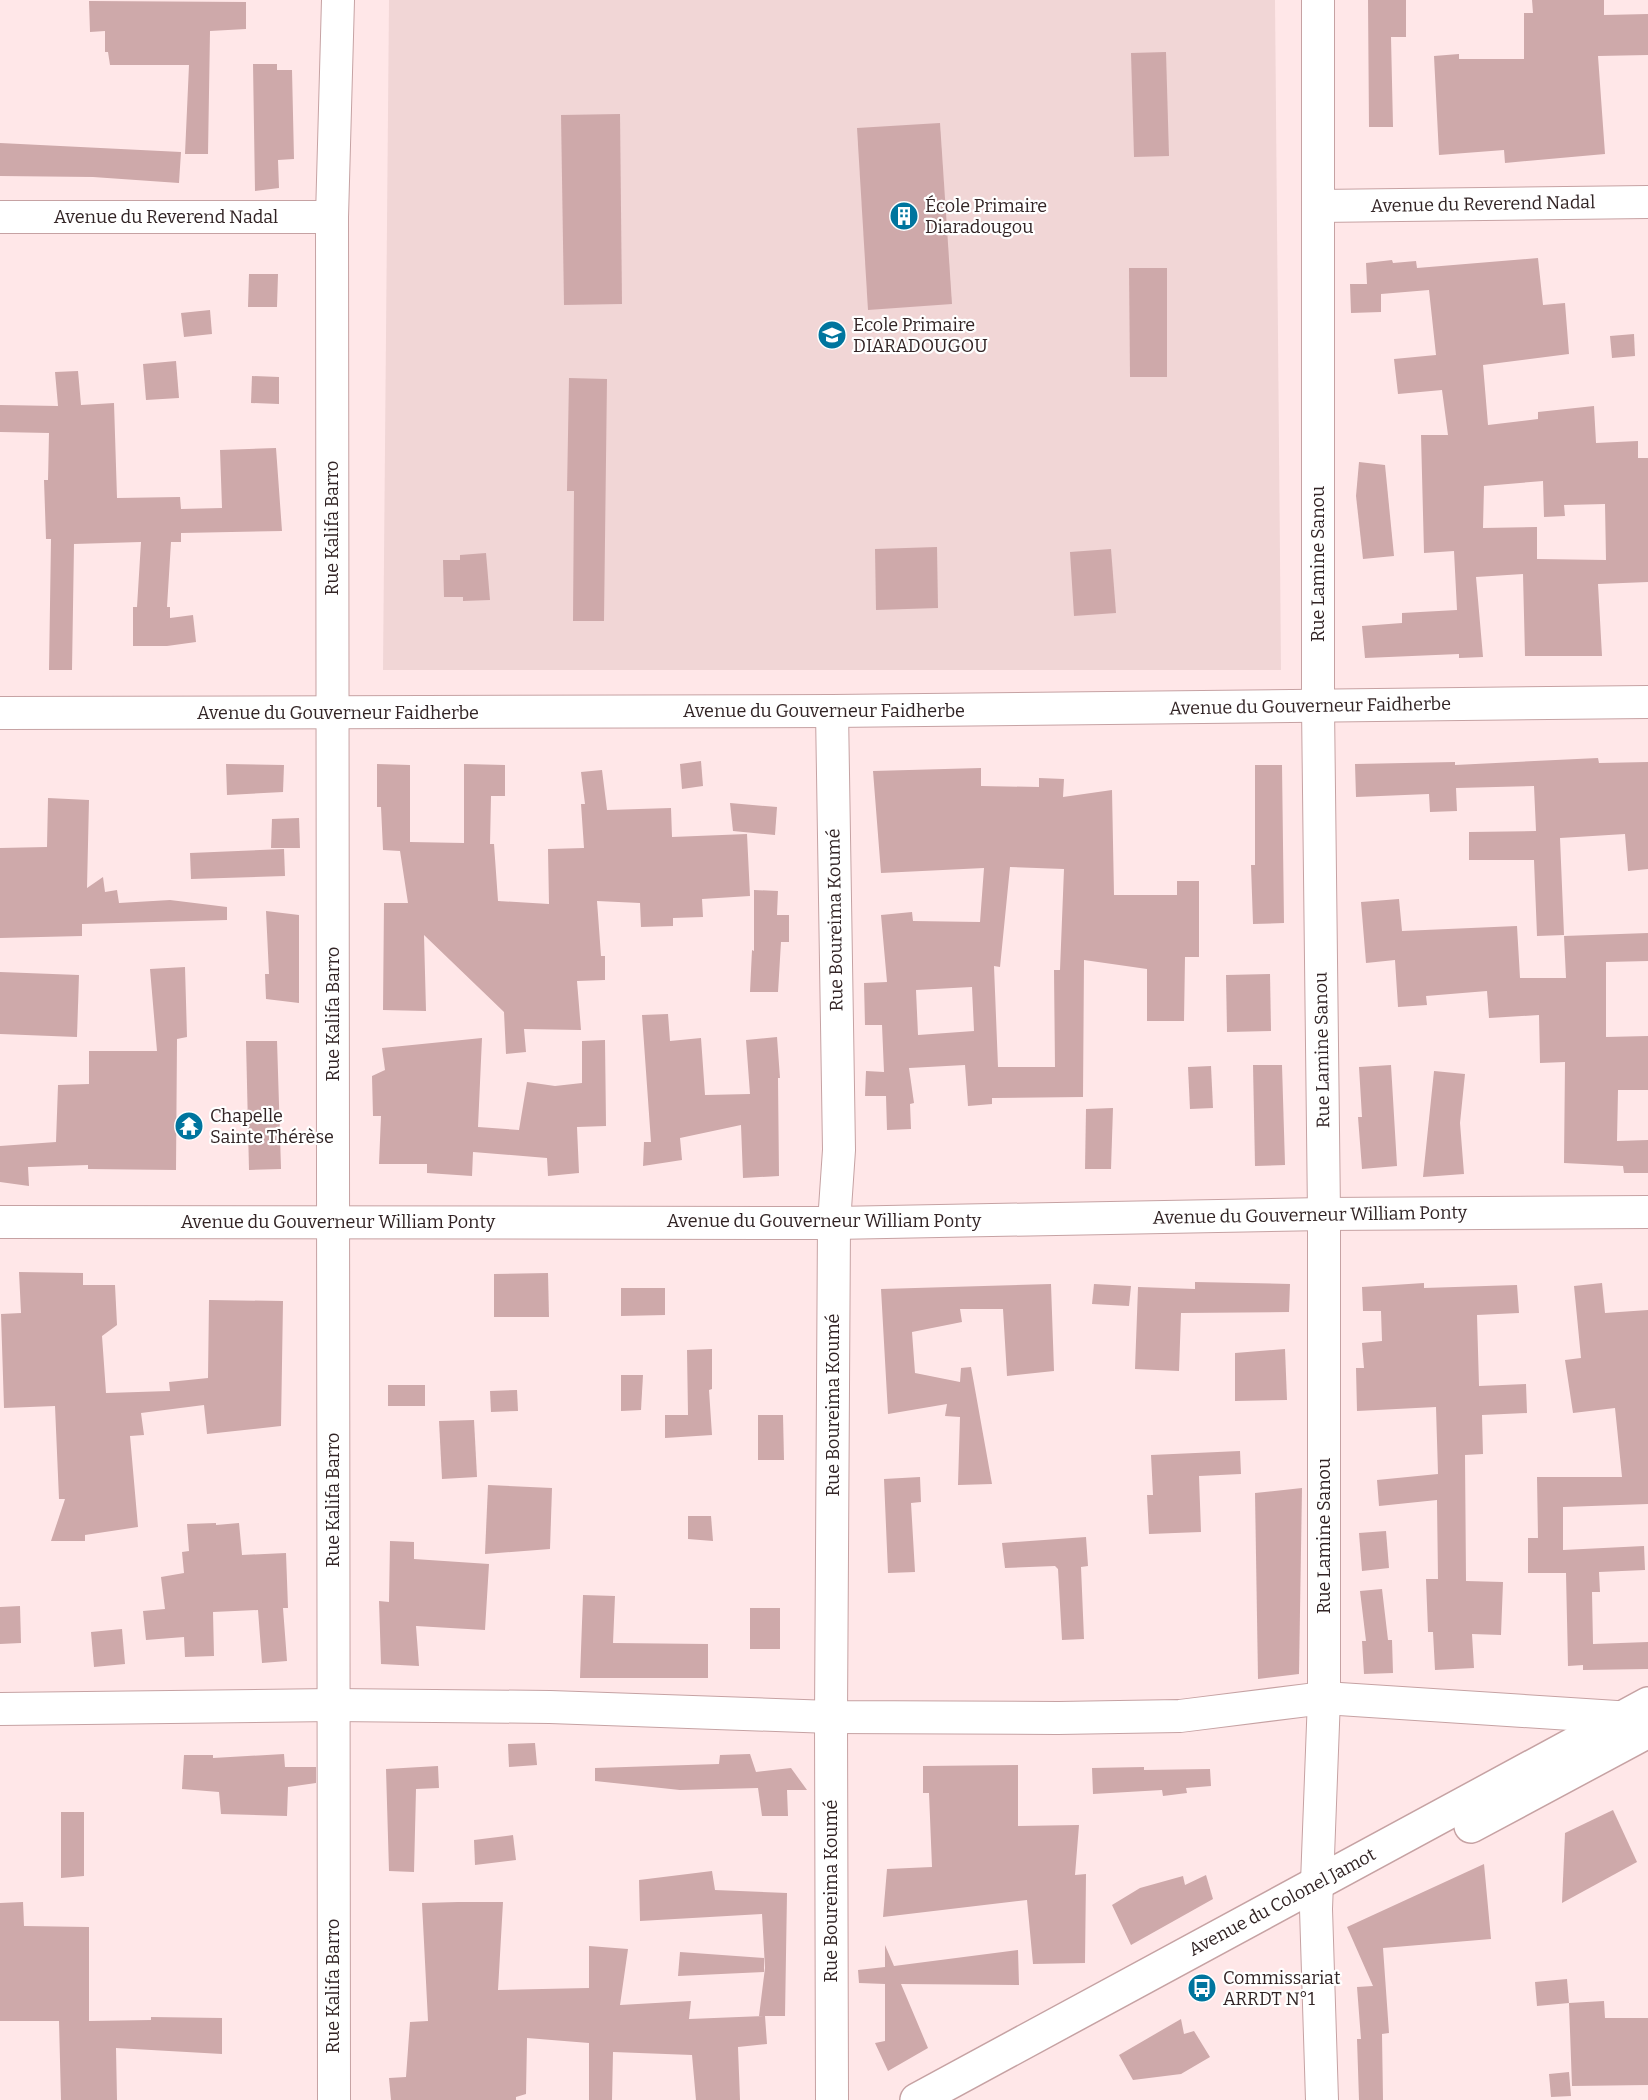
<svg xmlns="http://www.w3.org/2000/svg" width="1648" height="2100" font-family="Bitter,serif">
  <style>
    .built { fill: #f1d6d6 }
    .building { fill: #cea9aa; fill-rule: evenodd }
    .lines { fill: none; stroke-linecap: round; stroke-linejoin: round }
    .street-casing { stroke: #c6a2a3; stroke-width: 34 }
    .primary-casing { stroke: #c6a2a3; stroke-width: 36 }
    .street { stroke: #fff; stroke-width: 32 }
    .primary { stroke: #fff; stroke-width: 33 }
    .labels { text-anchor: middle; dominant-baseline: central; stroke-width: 4.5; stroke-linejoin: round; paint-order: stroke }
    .street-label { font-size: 18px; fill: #322425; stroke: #fff }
    .poi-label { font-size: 18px; fill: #322425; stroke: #fff; text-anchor: start }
  </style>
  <rect width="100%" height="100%" fill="#ffe7e8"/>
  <polygon class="built" points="389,0 1275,0 1281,670 383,670"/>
  <g class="building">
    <polygon points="1368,0 1406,0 1406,37 1391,37 1393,127 1369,127"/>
    <polygon points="1532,0 1604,0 1604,15 1648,14 1648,55 1598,56 1605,154 1505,163 1504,150 1439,155 1434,56 1459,54 1459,59 1524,59 1524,13 1533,13"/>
    <polygon points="89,1 246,2 246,29 210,31 208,154 185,154 189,65 110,65 108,52 105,52 105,31 90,32"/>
    <polygon points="1166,52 1169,156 1134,157 1131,53"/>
    <polygon points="253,64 277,64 277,70 292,70 294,159 278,160 279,188 255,191"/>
    <polygon points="620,114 622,304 564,305 561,115"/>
    <polygon points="940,123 952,304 868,310 857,128"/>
    <polygon points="0,143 181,152 179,183 93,177 0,176"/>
    <path d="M1538,258L1543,305L1565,303L1569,354L1483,365L1488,425L1538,419V412L1594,406L1596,443L1638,441V458H1648V582L1598,584L1602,656H1525L1523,574L1476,577L1483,657L1459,658V654L1365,658L1362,626L1402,623V613L1457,610L1454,551L1424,553L1421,435H1448L1442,390L1398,394L1394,359L1436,355L1429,290L1381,294V312L1351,313L1350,284H1367L1366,263L1392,260L1393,263L1416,261L1417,268ZM1543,481L1544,517L1565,516L1564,505L1605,504L1606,560L1537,559V527L1483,528L1484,486Z"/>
    <polygon points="1129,268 1167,268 1167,377 1130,377"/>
    <polygon points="249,274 278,274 277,307 248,307"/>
    <polygon points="210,310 212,334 184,337 181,313"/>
    <polygon points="1634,334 1635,356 1612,358 1610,336"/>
    <polygon points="176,361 179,398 146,400 143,364"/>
    <polygon points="78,371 81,405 114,403 117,498 180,497 181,509 222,508 220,450 276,448 282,531 181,533 181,542 171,542 167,607 170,607 170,618 193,615 196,642 167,646 133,646 133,607 137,607 141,542 74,544 72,670 49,670 51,539 46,539 44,480 48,480 49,433 0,432 0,405 58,406 55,372"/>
    <polygon points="252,376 279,377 279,404 251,403"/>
    <polygon points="569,378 607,379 604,621 573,621 574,491 567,491"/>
    <polygon points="1359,462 1385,465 1394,556 1363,559 1356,496"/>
    <polygon points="937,547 938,608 876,610 875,549"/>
    <polygon points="1111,549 1116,613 1074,616 1070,552"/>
    <polygon points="486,553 490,600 463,601 463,597 444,597 443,560 460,560 460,555"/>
    <polygon points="1598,758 1599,763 1648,762 1648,869 1628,871 1625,834 1560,838 1564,935 1537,936 1534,860 1469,860 1469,832 1536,831 1534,786 1456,788 1457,811 1430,812 1429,794 1356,797 1355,764 1455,762 1455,765"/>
    <polygon points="701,761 703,786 682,789 680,764"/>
    <polygon points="226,764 284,765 283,792 227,795"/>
    <polygon points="377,764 410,765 410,842 464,843 464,764 505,765 505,796 491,796 490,844 494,844 498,901 549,904 548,849 584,848 581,804 585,804 581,772 602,770 607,810 671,808 672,837 747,834 750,896 702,899 703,917 673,918 673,926 641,927 640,903 597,901 601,956 605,956 605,980 577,981 581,1030 524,1029 526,1052 506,1054 504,1012 424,935 426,1011 383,1010 384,903 408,903 400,851 383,850 381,807 377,807"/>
    <polygon points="1255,765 1282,765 1284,923 1253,924 1251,865 1255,865"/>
    <path d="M981,768V786L1039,787V778L1064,779L1063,797L1112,790L1114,895H1177V881H1199V957H1185L1184,1021H1147V969L1084,960L1083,1097L992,1098V1104L968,1106L965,1065L909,1068L914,1103L910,1104L911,1129L887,1130L886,1096H865L866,1071L884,1072L882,1025H865L864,983L887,982L881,915L912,912L913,921L980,922L984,868L881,873L873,771ZM1010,867L1064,869L1060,970H1054L1055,1067H998L994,966L1000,967ZM972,987L974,1031L918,1035L916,990Z"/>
    <polygon points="48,798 89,800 87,888 103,877 105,892 117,890 119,903 170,900 227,907 227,920 82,924 82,936 0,938 0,848 47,847"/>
    <polygon points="730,803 777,807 775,835 733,831"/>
    <polygon points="299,818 300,848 271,848 272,819"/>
    <polygon points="284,849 285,876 191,879 190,853"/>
    <polygon points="754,890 778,891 777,915 789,915 789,942 781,942 778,992 750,992 752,950 754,951"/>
    <polygon points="1399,899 1402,931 1517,926 1520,978 1566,978 1564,936 1648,933 1648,961 1606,962 1606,1037 1648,1036 1648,1090 1618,1090 1617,1141 1648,1140 1648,1173 1624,1173 1623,1166 1564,1163 1565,1062 1540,1063 1539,1015 1489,1018 1487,991 1426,996 1427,1005 1398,1007 1395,960 1366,963 1361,902"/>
    <polygon points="266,911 299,915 299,1003 266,999 265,974 269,974"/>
    <polygon points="185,967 187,1037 177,1039 176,1170 88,1169 88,1165 28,1167 29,1186 0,1182 0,1146 56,1142 58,1085 89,1084 89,1051 157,1051 150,969"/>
    <polygon points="0,972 79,975 77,1037 0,1034"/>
    <polygon points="1270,974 1271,1031 1227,1032 1226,975"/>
    <polygon points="668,1014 670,1041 701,1038 705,1095 750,1094 746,1040 777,1037 780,1078 778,1078 779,1176 743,1178 741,1125 680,1138 682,1160 643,1166 644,1142 651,1142 642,1015"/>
    <polygon points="482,1038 478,1127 519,1130 527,1082 555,1086 582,1083 582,1041 605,1040 606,1126 577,1127 579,1173 548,1176 547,1158 473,1152 472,1176 427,1173 427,1164 379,1164 381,1116 373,1116 372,1076 385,1070 382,1048"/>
    <polygon points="246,1041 277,1041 281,1169 249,1170"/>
    <polygon points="1253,1065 1282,1065 1285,1165 1255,1166"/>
    <polygon points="1391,1065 1397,1166 1362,1169 1358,1117 1362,1117 1359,1067"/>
    <polygon points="1211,1066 1213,1108 1190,1109 1188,1067"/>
    <polygon points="1434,1071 1465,1074 1460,1123 1464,1174 1423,1177"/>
    <polygon points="1113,1108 1111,1169 1085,1169 1086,1109"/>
    <polygon points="19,1272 83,1273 83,1285 115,1285 117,1325 102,1336 106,1393 170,1391 169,1382 208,1378 209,1300 283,1301 281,1426 207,1434 204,1405 141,1413 144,1435 130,1436 138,1527 85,1535 85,1541 51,1541 65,1499 59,1499 55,1406 4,1408 1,1314 21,1313"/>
    <polygon points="548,1273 549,1317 494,1317 494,1274"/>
    <polygon points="1195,1282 1290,1284 1289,1312 1181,1313 1179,1371 1135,1369 1138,1287 1195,1289"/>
    <polygon points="1424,1283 1424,1288 1517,1285 1519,1313 1477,1315 1479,1386 1526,1384 1527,1413 1482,1415 1483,1454 1465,1455 1466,1581 1503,1582 1501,1635 1472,1634 1474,1668 1435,1670 1433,1632 1428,1632 1426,1579 1438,1579 1437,1500 1379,1506 1377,1480 1438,1474 1436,1407 1357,1411 1356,1368 1364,1368 1362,1343 1382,1341 1381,1311 1363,1311 1362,1287"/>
    <polygon points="1602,1283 1605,1313 1648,1310 1648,1504 1563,1507 1563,1550 1644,1546 1645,1570 1599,1572 1600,1592 1592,1592 1593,1644 1648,1642 1648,1669 1583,1670 1583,1665 1568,1666 1566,1573 1528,1573 1528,1538 1538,1538 1537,1477 1622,1477 1615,1408 1573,1413 1565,1360 1581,1358 1574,1286"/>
    <polygon points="1051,1284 1054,1371 1007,1376 1003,1309 960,1309 962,1322 912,1332 915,1373 960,1382 961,1368 971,1367 992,1484 958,1485 960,1417 945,1416 947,1404 888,1414 881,1289"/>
    <polygon points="1094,1284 1131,1286 1129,1306 1092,1304"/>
    <polygon points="621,1288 665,1288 665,1315 621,1316"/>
    <polygon points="712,1349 712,1389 709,1390 712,1435 665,1438 665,1415 688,1415 687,1350"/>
    <polygon points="1285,1349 1287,1400 1235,1401 1235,1353"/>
    <polygon points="621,1375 643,1375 641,1410 621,1411"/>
    <rect x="388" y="1385" width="37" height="21"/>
    <polygon points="517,1390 518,1411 491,1412 490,1391"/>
    <polygon points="758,1415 783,1415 784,1460 758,1460"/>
    <polygon points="474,1420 477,1477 442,1479 439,1421"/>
    <polygon points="1240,1451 1241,1474 1199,1476 1201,1532 1149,1534 1147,1495 1153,1495 1151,1455"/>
    <polygon points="920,1477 921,1502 911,1503 915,1572 888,1573 884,1479"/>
    <polygon points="488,1485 552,1488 550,1549 485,1554"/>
    <polygon points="1302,1488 1299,1674 1258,1679 1255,1493"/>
    <polygon points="688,1516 711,1516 713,1541 688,1539"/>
    <polygon points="216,1523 216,1525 239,1523 242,1555 286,1553 288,1608 283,1608 287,1661 262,1663 258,1610 213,1612 214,1656 185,1657 184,1637 146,1640 143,1611 165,1609 161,1577 184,1573 182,1552 189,1551 187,1524"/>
    <polygon points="1386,1531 1389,1568 1362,1571 1359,1533"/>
    <polygon points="1086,1537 1088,1566 1081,1567 1084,1639 1062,1640 1058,1569 1055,1566 1005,1568 1002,1543"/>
    <polygon points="390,1541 414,1542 414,1559 489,1564 485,1630 416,1626 419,1666 381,1664 379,1601 389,1602"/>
    <polygon points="1382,1589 1388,1640 1392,1640 1393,1673 1364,1674 1362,1641 1366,1641 1360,1591"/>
    <polygon points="583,1595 615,1596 613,1643 708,1644 708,1678 580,1678"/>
    <polygon points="20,1606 21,1643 0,1644 0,1607"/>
    <rect x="750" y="1608" width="30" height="41"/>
    <polygon points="122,1629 125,1664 94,1667 91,1632"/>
    <polygon points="535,1743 537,1765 509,1767 508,1744"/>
    <polygon points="284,1754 285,1767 316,1767 316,1783 288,1787 287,1816 221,1814 219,1792 182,1789 184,1755 213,1755 213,1758"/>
    <polygon points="750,1754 756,1772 791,1768 807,1790 787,1790 788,1816 762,1816 758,1788 680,1790 595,1781 595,1768 719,1764 720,1755"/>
    <polygon points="1018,1765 1018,1826 1079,1825 1075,1875 1086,1874 1085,1963 1033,1964 1027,1900 883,1917 887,1869 932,1867 929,1793 923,1793 923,1766"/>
    <polygon points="438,1766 439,1788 416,1789 414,1872 389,1871 386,1769"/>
    <polygon points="1144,1767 1144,1770 1210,1769 1211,1786 1186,1788 1187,1793 1163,1796 1162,1790 1093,1794 1092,1768"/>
    <polygon points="1613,1810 1637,1862 1562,1903 1565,1833"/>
    <polygon points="61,1812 84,1812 84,1876 61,1878"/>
    <polygon points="513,1835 516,1860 475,1865 474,1840"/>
    <polygon points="1484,1864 1491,1939 1383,1948 1389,2033 1382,2034 1383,2100 1359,2100 1357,2039 1361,2039 1357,1987 1373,1986 1347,1927"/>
    <polygon points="712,1871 715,1890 787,1893 785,2016 759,2016 765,1968 762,1914 640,1921 639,1880"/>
    <polygon points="1206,1875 1213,1899 1131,1945 1112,1905 1140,1888 1183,1876 1185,1885"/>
    <polygon points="23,1902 24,1926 89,1927 89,2021 151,2020 151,2017 222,2018 222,2054 116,2048 117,2100 61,2100 59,2021 0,2021 0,1903"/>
    <polygon points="458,1902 503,1902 498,1990 589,1988 589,1946 628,1949 620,2005 691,2001 689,2019 765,2016 767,2044 738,2047 740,2100 696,2100 692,2055 613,2052 612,2100 589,2100 589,2043 527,2038 526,2094 516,2097 516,2100 391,2100 389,2078 406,2077 410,2022 428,2021 422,1903"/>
    <polygon points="885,1945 894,1966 1018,1950 1019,1985 901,1984 928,2048 888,2071 875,2043 885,2041 885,1984 859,1983 858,1970 885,1967"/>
    <polygon points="680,1952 764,1958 764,1972 678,1976"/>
    <polygon points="1567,1979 1569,2003 1537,2006 1535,1982"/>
    <polygon points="1604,2001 1605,2018 1648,2018 1648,2085 1572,2086 1569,2003"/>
    <polygon points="1181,2019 1184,2034 1194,2031 1210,2057 1181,2074 1133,2080 1119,2055"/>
    <polygon points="1569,2072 1571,2096 1551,2097 1549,2074"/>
  </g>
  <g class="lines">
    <g class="street-casing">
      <g id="street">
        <polyline points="1318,0 1318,706 1324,1214 1324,1698 1316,1909 1322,2100"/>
        <polyline points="1318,206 1648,202"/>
        <polyline points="0,217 332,217"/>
        <polyline points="0,713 832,711 1648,702"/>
        <polyline points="0,1222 834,1223 1324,1214 1648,1212"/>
        <polyline points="0,1709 333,1705 550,1707 831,1717 1058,1718 1180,1716 1324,1698 1632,1718"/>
        <polyline points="334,2100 332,217 338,0"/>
        <polyline points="832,2100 831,1717 834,1223 839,1150 832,711"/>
      </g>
    </g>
    <g class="primary-casing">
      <g id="primary">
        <polyline points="1471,1826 1648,1731"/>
        <polyline points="917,2100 1648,1704"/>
      </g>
    </g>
    <use href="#street" class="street"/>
    <use href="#primary" class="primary"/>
  </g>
  <defs>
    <g id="building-disc" transform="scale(1.5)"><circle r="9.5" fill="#00759e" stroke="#fff"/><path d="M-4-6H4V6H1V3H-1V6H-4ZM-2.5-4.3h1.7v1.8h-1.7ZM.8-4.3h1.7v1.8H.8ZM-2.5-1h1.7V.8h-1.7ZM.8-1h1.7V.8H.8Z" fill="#fff"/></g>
    <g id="school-disc" transform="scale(1.5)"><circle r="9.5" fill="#00759e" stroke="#fff"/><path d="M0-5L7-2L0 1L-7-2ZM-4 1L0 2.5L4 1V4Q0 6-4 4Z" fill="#fff"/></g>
    <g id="temple-disc" transform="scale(1.5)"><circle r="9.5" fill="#00759e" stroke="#fff"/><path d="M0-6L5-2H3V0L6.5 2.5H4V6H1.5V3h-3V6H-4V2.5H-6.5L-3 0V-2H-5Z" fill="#fff"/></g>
    <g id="bus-disc" transform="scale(1.5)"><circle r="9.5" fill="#00759e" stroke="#fff"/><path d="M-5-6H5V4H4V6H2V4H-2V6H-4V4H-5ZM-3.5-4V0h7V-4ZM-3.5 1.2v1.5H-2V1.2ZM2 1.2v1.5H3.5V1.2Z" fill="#fff"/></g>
  </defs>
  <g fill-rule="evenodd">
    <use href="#building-disc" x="904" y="216"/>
    <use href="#school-disc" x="832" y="335"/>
    <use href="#temple-disc" x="189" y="1126"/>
    <use href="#bus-disc" x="1202" y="1988"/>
  </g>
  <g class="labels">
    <g class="street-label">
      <text transform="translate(1483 204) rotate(-1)">Avenue du Reverend Nadal</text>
      <text x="166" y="217">Avenue du Reverend Nadal</text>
      <text transform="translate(332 528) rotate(-90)">Rue Kalifa Barro</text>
      <text transform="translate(1318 564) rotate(-90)">Rue Lamine Sanou</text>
      <text transform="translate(1310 706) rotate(-1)">Avenue du Gouverneur Faidherbe</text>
      <text x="824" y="711">Avenue du Gouverneur Faidherbe</text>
      <text x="338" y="713">Avenue du Gouverneur Faidherbe</text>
      <text transform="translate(835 920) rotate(-91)">Rue Boureima Koumé</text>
      <text transform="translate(333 1014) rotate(-90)">Rue Kalifa Barro</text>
      <text transform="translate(1322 1050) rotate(-91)">Rue Lamine Sanou</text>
      <text transform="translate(1310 1215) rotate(-1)">Avenue du Gouverneur William Ponty</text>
      <text x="824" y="1221">Avenue du Gouverneur William Ponty</text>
      <text x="338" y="1222">Avenue du Gouverneur William Ponty</text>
      <text transform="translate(833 1405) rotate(-90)">Rue Boureima Koumé</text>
      <text transform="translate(333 1500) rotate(-90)">Rue Kalifa Barro</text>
      <text transform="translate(1324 1536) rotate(-90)">Rue Lamine Sanou</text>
      <text transform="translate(831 1891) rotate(-90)">Rue Boureima Koumé</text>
      <text transform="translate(1282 1902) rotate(-28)">Avenue du Colonel Jamot</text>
      <text transform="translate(333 1986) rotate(-90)">Rue Kalifa Barro</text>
    </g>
    <g class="poi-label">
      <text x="925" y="206">École Primaire<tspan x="925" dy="21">Diaradougou</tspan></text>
      <text x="853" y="325">Ecole Primaire<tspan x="853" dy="21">DIARADOUGOU</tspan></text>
      <text x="210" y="1116">Chapelle<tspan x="210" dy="21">Sainte Thérèse</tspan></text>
      <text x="1223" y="1978">Commissariat<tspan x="1223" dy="21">ARRDT N°1</tspan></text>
    </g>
  </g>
</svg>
